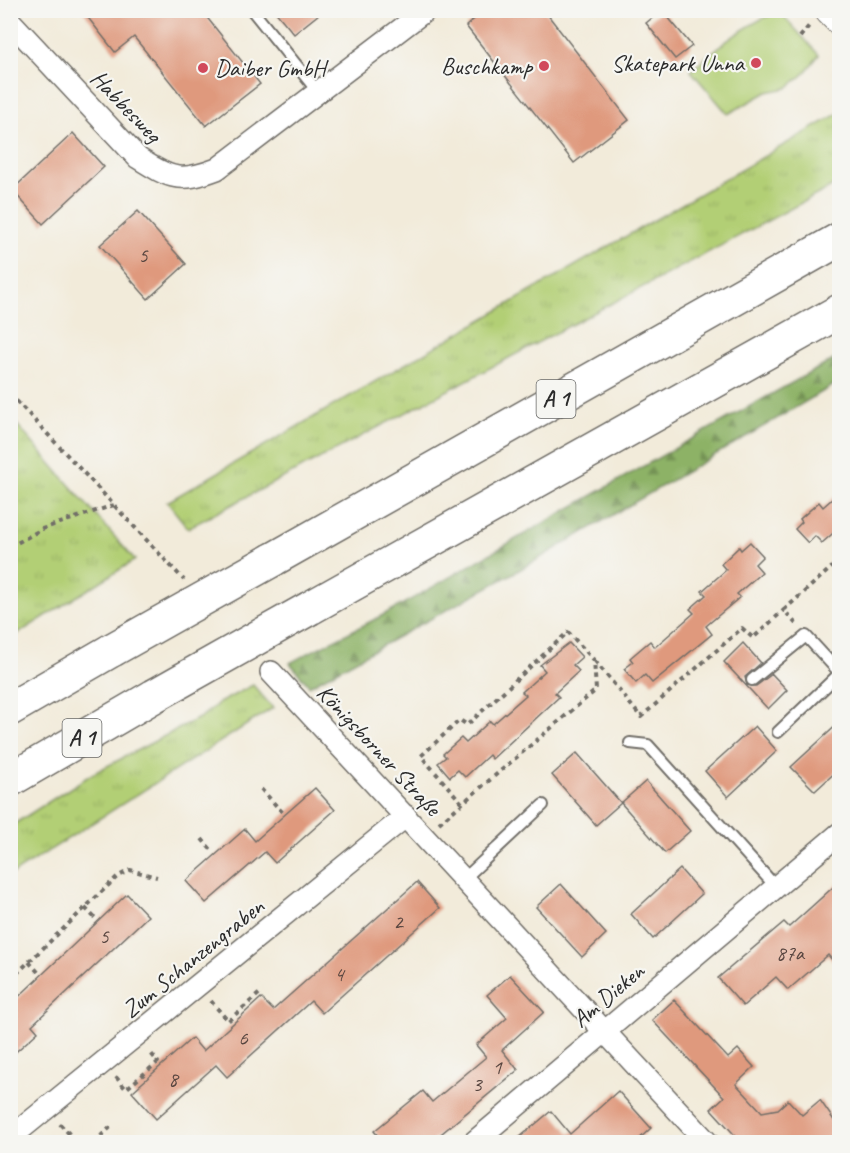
<svg xmlns="http://www.w3.org/2000/svg" width="850" height="1153" font-family="Caveat,sans-serif">
  <style>
    .grass { fill: url(#grass-tufts); stroke: #6e7d50; stroke-width: 1.5 }
    .forest { fill: url(#forest-firs); stroke: #5c6e48; stroke-width: 1.5 }
    .garden { fill: #b2cf75; stroke: #6e7d50; stroke-width: 1.5 }
    .building { fill: #df997d }
    .lines { fill: none; stroke-linecap: round; stroke-linejoin: round }
    .lane-casing { stroke: #716e68; stroke-width: 14 }
    .street-casing { stroke: #716e68; stroke-width: 24 }
    .secondary-casing { stroke: #716e68; stroke-width: 34 }
    .highway-casing { stroke: #716e68; stroke-width: 36 }
    .path { stroke: #716e68; stroke-width: 4; stroke-dasharray: 4.5 4.5; stroke-linecap: butt }
    .lane { stroke: #fff; stroke-width: 10 }
    .street { stroke: #fff; stroke-width: 21 }
    .secondary { stroke: #fff; stroke-width: 32 }
    .highway { stroke: #fff; stroke-width: 33 }
    .highway-bridge-casing { stroke: #716e68; stroke-width: 36; stroke-linecap: butt }
    .highway-bridge { stroke: #fff; stroke-width: 33 }
    .poi-dot { fill: #d1495b; stroke: #f6f6f2; stroke-width: 2 }
    .labels { text-anchor: middle; dominant-baseline: central; stroke-width: 4.5; stroke-linejoin: round; paint-order: stroke }
    .number-label { font-size: 21px; fill: #584640 }
    .shield { fill: #f6f6f2; stroke: #686867; stroke-width: 1.5 }
    .shield-label { font-size: 22px; font-weight: bold; fill: #2b2b2b }
    .poi-label { font-size: 24px; fill: #2b2b2b; stroke: #f6f6f2; text-anchor: end }
    .street-label { font-size: 24px; fill: #2b2b2b; stroke: #f6f6f2 }
  </style>
  <defs>
    <pattern id="grass-tufts" width="24" height="20" patternUnits="userSpaceOnUse" patternTransform="scale(1.5)"><rect width="24" height="20" fill="#b2cf75"/><path d="M3 7l-1-3M5 7V3M7 7l1-3M15 17l-1-3M17 17v-4M19 17l1-3" fill="none" stroke="#99b265"/></pattern>
    <pattern id="forest-firs" width="22" height="20" patternUnits="userSpaceOnUse" patternTransform="scale(1.5)"><rect width="22" height="20" fill="#8db266"/><path d="M5 1l3.5 6h-7zM16 11l3.5 6h-7z" fill="#739154"/></pattern>
  </defs>
  <rect width="100%" height="100%" fill="#f6f6f2"/>
  <filter id="ink" filterUnits="userSpaceOnUse"><feTurbulence type="fractalNoise" baseFrequency=".0167" numOctaves="2"/><feDisplacementMap in="SourceGraphic" scale="12" xChannelSelector="R" yChannelSelector="G"/><feConvolveMatrix kernelMatrix="1 2 1 2 8 2 1 2 1" color-interpolation-filters="sRGB"/></filter>
  <filter id="wash" filterUnits="userSpaceOnUse"><feTurbulence type="fractalNoise" baseFrequency=".008" numOctaves="4" result="noise"/><feDisplacementMap in="SourceGraphic" scale="24" xChannelSelector="R" yChannelSelector="G"/><feGaussianBlur stdDeviation="1.35" result="paint"/><feColorMatrix in="noise" values="0 0 0 0 0 0 0 0 0 0 0 0 0 0 0 0 0 1.4 0 .05"/><feComposite in="paint" operator="in"/></filter>
  <g filter="url(#wash)">
    <rect width="100%" height="100%" fill="#f2ebda"/>
    <g class="grass">
      <polygon points="839,113 839,183 188,528 167,502"/>
      <polygon points="11,418 135,560 11,638 10,638"/>
      <polygon points="253,685 273,708 11,875 11,826 92,774 201,717 219,703"/>
    </g>
    <path class="forest" d="M839,357V382L528,565L309,686L290,663C327,642 365,626 403,604C547,521 692,437 839,357Z"/>
    <path class="garden" d="M779,11L819,55L803,75L787,88L767,92L728,114L691,71C718,46 745,25 779,11Z"/>
    <g id="blocks">
      <g class="building">
        <polygon points="82,10 201,10 260,84 206,126 134,37 115,52"/>
        <polygon points="274,10 324,10 294,34"/>
        <polygon points="485,10 544,10 629,120 574,163 466,26"/>
        <polygon points="662,10 692,46 675,59 646,23"/>
        <polygon points="73,133 104,167 43,224 12,190"/>
        <polygon points="138,211 186,264 148,299 100,245"/>
        <polygon points="840,492 840,527 822,543 815,536 808,543 795,529 802,522 800,519 819,502 823,507"/>
        <polygon points="750,542 763,556 755,564 762,572 737,594 740,597 706,626 712,634 652,683 645,675 636,683 624,669 633,662 630,658 650,641 655,647 694,613 690,609 706,595 702,591 726,570 721,564 739,547 741,550"/>
        <polygon points="569,643 582,657 573,665 579,671 555,693 559,697 492,759 489,755 465,777 458,770 450,777 438,763 446,757 443,754 461,738 466,743 490,721 493,724 526,695 522,692 545,671 540,665"/>
        <polygon points="743,643 761,663 745,677 747,685 756,686 772,674 787,690 768,709 724,662"/>
        <polygon points="840,722 840,768 815,791 791,767"/>
        <polygon points="755,726 777,751 728,797 705,771"/>
        <polygon points="577,753 621,803 596,825 552,775"/>
        <polygon points="646,781 690,831 665,853 621,803"/>
        <polygon points="315,788 335,810 275,863 265,852 206,903 186,881 245,829 255,841"/>
        <polygon points="680,869 702,894 653,939 631,914"/>
        <polygon points="840,881 840,969 828,955 788,990 776,977 743,1006 718,978 784,922 789,927"/>
        <polygon points="417,882 440,908 322,1013 311,1001 227,1077 216,1065 156,1119 132,1092 192,1038 203,1051 261,998 273,1010"/>
        <polygon points="561,884 606,934 582,957 536,907"/>
        <polygon points="127,894 148,916 32,1025 38,1032 10,1057 11,1004"/>
        <polygon points="510,975 544,1012 502,1050 518,1070 430,1143 384,1143 374,1131 423,1091 432,1102 486,1057 476,1045 507,1018 487,995"/>
        <polygon points="674,1000 728,1058 738,1049 754,1067 736,1084 762,1112 778,1109 788,1100 802,1115 820,1100 840,1129 840,1143 742,1143 711,1109 724,1097 652,1020"/>
        <polygon points="618,1091 651,1128 635,1143 513,1143 551,1111 570,1134"/>
      </g>
    </g>
  </g>
  <g filter="url(#ink)">
    <use href="#blocks" fill-opacity="0" stroke="#716e68" stroke-width="1.5"/>
    <g class="lines">
      <g class="lane-casing">
        <g id="lane">
          <polyline points="252,10 318,92"/>
          <polyline points="752,680 806,636 840,673"/>
          <polyline points="778,732 840,673"/>
          <polyline points="630,743 648,745 776,887"/>
          <polyline points="464,879 543,805"/>
        </g>
      </g>
      <g class="street-casing">
        <g id="street">
          <path d="M10,21L138,158C171,179 180,183 217,169L426,10"/>
          <polyline points="271,672 707,1142"/>
          <polyline points="10,1138 406,816"/>
          <polyline points="474,1142 840,833"/>
        </g>
      </g>
      <g class="secondary-casing">
        <polyline id="secondary" points="831,10 840,19"/>
      </g>
      <g class="highway-casing">
        <g id="highway">
          <polyline points="272,560 840,239"/>
          <polyline points="310,608 840,311"/>
          <polyline points="10,709 112,650"/>
          <polyline points="10,780 154,696"/>
        </g>
      </g>
      <g class="path">
        <polyline points="800,37 809,26"/>
        <polyline points="10,394 184,580"/>
        <polyline points="10,547 42,529 114,505"/>
        <polyline points="796,624 784,610 840,560"/>
        <polyline points="595,661 641,717 742,628 753,638 784,610"/>
        <polyline points="261,789 283,813"/>
        <polyline points="439,823 596,690 594,660 568,632 467,725 460,720 421,756 462,803"/>
        <polyline points="202,839 213,852"/>
        <polyline points="85,908 96,919"/>
        <polyline points="29,962 39,973"/>
        <polyline points="10,980 117,877 130,870 157,877"/>
        <polyline points="211,1001 228,1021 261,992"/>
        <polyline points="116,1077 126,1089 158,1062 149,1051"/>
        <polyline points="60,1124 77,1142"/>
        <polyline points="94,1142 114,1124"/>
      </g>
      <use href="#lane" class="lane"/>
      <use href="#street" class="street"/>
      <use href="#secondary" class="secondary"/>
      <use href="#highway" class="highway"/>
      <g class="highway-bridge-casing">
        <g id="highway-bridge">
          <polyline points="112,650 272,560"/>
          <polyline points="154,696 310,608"/>
        </g>
      </g>
      <use href="#highway-bridge" class="highway-bridge"/>
    </g>
  </g>
  <g class="poi-dot">
    <circle cx="756" cy="63" r="6"/>
    <circle cx="544" cy="66" r="6"/>
    <circle cx="203" cy="68" r="6"/>
  </g>
  <g class="labels">
    <g class="number-label">
      <text x="143" y="255">5</text>
      <text x="398" y="922">2</text>
      <text x="104" y="936">5</text>
      <text x="790" y="953">87a</text>
      <text x="339" y="974">4</text>
      <text x="243" y="1038">6</text>
      <text x="497" y="1067">1</text>
      <text x="173" y="1079">8</text>
      <text x="477" y="1084">3</text>
    </g>
    <g class="shield">
      <rect x="536.5" y="380" width="39" height="38" rx="4.5"/>
      <rect x="62.5" y="719" width="39" height="38" rx="4.5"/>
    </g>
    <g class="shield-label">
      <text x="556" y="399">A 1</text>
      <text x="82" y="738">A 1</text>
    </g>
    <g class="poi-label">
      <text x="744" y="63">Skatepark Unna</text>
      <text x="532" y="66">Buschkamp</text>
      <text x="215" y="68" text-anchor="start">Daiber GmbH</text>
    </g>
    <g class="street-label">
      <text transform="translate(126 106) rotate(46)">Habbesweg</text>
      <text transform="translate(379 750) rotate(47)">Königsborner Straße</text>
      <text transform="translate(193 958) rotate(-39)">Zum Schanzengraben</text>
      <text transform="translate(608 995) rotate(-40)">Am Dieken</text>
    </g>
  </g>
  <rect width="850" height="1153" fill="none" stroke="#f6f6f2" stroke-width="36"/>
</svg>
